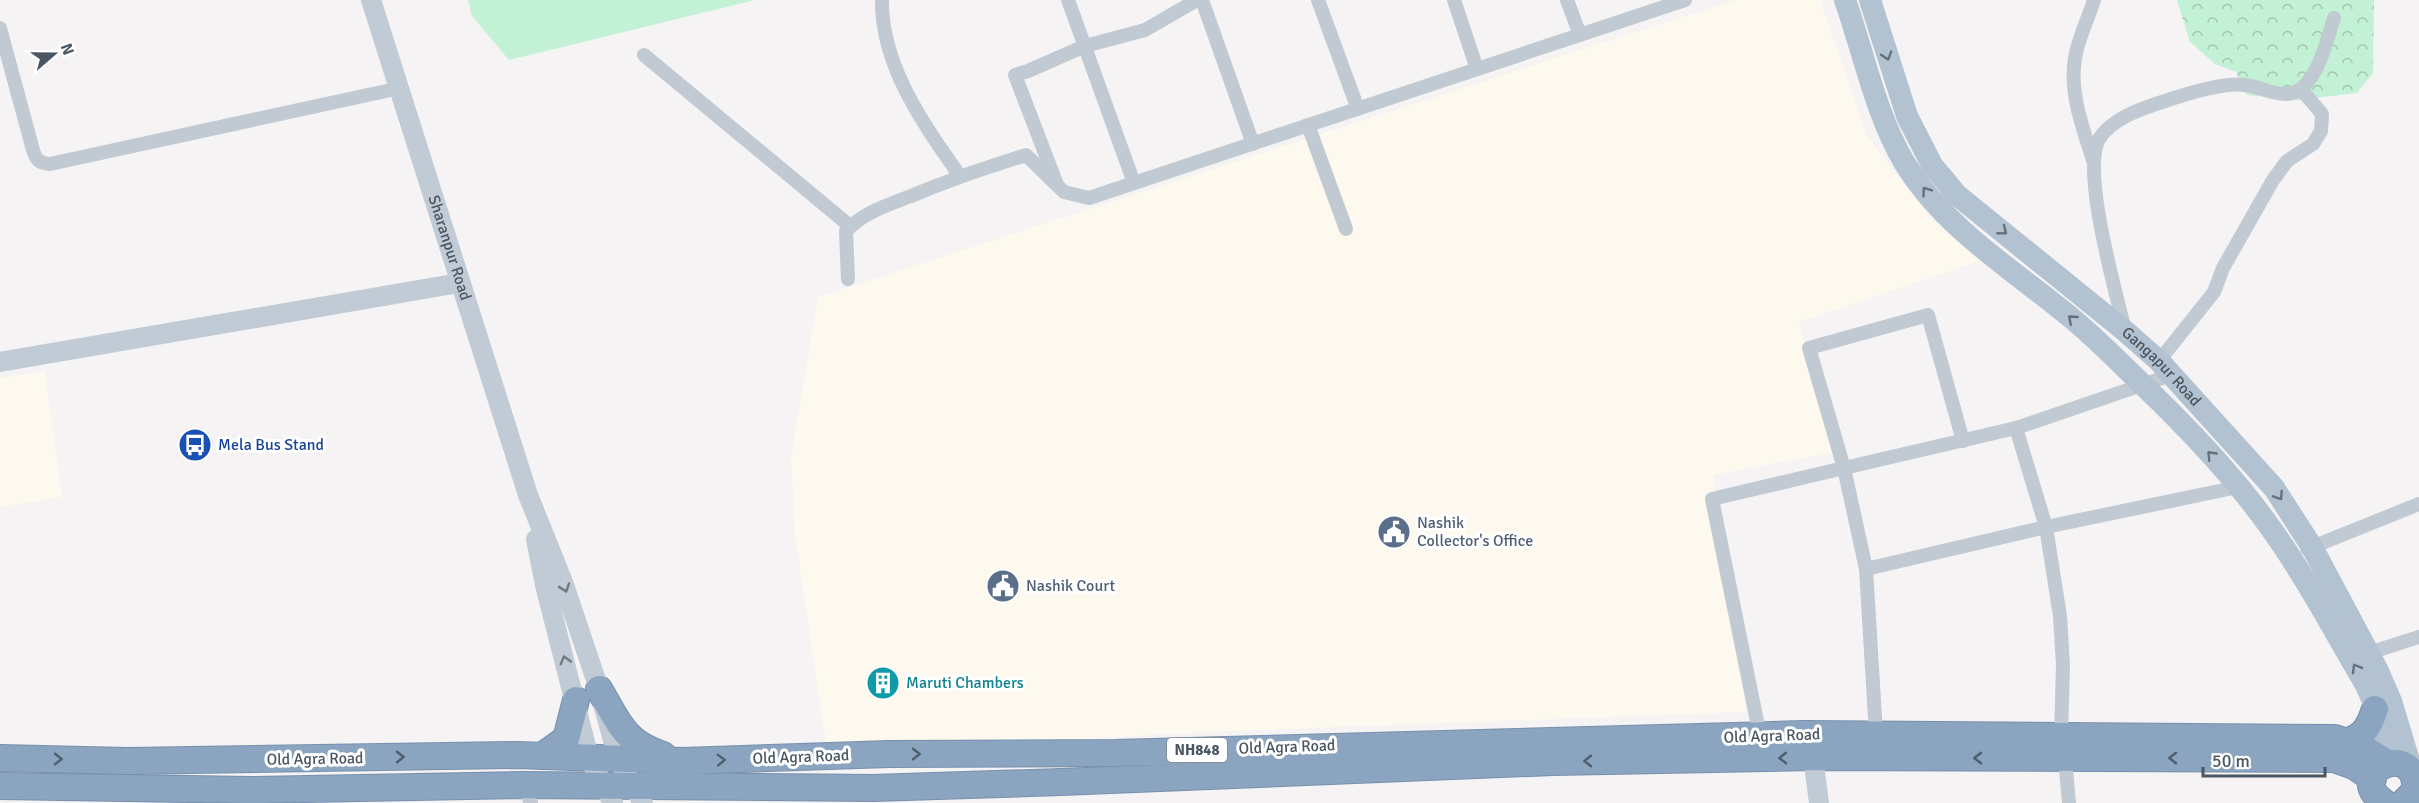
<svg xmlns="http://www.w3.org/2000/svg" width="2419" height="803" font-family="Signika,sans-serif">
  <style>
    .commercial { fill: #fdf9ef }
    .forest { fill: url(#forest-crowns) }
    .garden { fill: #c3f1d5 }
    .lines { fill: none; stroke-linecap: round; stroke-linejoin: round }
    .highway-casing { stroke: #7690ad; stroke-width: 28 }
    .street { stroke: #c1cad2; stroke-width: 14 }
    .secondary { stroke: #c1cbd6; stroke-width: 20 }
    .primary { stroke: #b3c2d1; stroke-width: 22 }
    .highway { stroke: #8ba5c1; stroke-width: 26 }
    .oneway { stroke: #64717d }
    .oneway2 { stroke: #6e7984 }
    .oneway3 { stroke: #505e6b }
    .labels { text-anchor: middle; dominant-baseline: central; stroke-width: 6; stroke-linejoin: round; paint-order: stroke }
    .shield { fill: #fff; stroke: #808990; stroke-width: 1.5 }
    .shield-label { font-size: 15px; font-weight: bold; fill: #4a5661 }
    .street-label { font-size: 16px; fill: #4a5661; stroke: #fff }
    .transit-label { font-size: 16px; fill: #164399; stroke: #fff; text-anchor: start }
    .service-label { font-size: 16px; fill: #4e5e75; stroke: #fff; text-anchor: start }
    .culture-label { font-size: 16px; fill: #0d838f; stroke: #fff; text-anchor: start }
  </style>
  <defs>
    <pattern id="forest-crowns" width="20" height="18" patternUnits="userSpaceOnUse" patternTransform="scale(1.5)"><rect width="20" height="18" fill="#c3f1d5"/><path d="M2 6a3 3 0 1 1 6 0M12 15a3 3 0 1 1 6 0" fill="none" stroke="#a0c6b0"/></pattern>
  </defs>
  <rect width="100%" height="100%" fill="#f5f3f3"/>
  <g class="commercial">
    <polygon points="1735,0 1820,0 1868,138 1931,218 1980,261 1799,322 1832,453 1713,475 1746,712 1229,731 827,752 795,534 791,458 818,297"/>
    <polygon points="45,371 62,497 0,507 0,378"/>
  </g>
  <polygon class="forest" points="2177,0 2374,0 2373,73 2357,93 2297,100 2247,95 2236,72 2215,64 2190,42"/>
  <polygon class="garden" points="468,0 755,0 509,60 472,16"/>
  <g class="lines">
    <g class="highway-casing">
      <g id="highway">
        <path d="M599,689C619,722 623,742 663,755"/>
        <path d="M2347,742C2365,735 2369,727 2375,709"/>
        <polyline points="542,756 566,739 576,700"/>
        <polyline points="0,758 127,761 517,755 682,761 889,754 1115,753 1804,734 2335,738 2362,747 2387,763"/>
        <polyline points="0,786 251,790 523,785 873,788 1061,782 1553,762 1813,757 2334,759 2354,766 2373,779"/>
        <path d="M2385,803C2339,772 2419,737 2415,791L2403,803"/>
      </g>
    </g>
    <g class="street">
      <path d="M882,0C881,65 924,125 960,176"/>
      <polyline points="1068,0 1134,183"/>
      <polyline points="1202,0 1253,144"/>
      <polyline points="1318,0 1358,109"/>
      <polyline points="1454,0 1477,69"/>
      <polyline points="1567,0 1580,35"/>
      <path d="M0,28L33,150C36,160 39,163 50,164L400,88"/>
      <polyline points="644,55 850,226"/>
      <polyline points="1308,125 1346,229"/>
      <path d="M2093,160C2083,128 2069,93 2075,58C2078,39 2088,19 2094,0"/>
      <polyline points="1056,182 1015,75 1028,71 1085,46 1145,30 1197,0"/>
      <path d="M848,279L846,231C863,213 887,205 911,196C949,180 987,167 1026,155L1064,192L1089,198L1685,0"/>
      <path d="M2125,331C2116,292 2081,171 2099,139C2112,118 2143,108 2165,101C2186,94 2224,82 2245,85C2264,87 2285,102 2302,88C2320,72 2327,40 2334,18"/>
      <polyline points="2159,361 2214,292 2223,268 2273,180 2287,161 2313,144 2321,131 2322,114 2301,89"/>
      <polyline points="2307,549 2419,504"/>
      <polyline points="1866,569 2046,527 2238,487"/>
      <polyline points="2369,653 2419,637"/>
      <polyline points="1876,734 1866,569 1844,468 2016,428"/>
      <polyline points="2061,735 2063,665 2060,616 2046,527 2016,428 2171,375"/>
      <polyline points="1760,736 1712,499 1844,468 1809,348 1928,315 1963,441"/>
      <polyline points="2065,758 2069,803"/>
      <polyline points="523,785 531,803"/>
    </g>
    <g class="secondary">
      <path id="s1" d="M371,0L528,495L563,582L599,689L618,759L643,803"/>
      <polyline points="0,362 459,283"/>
      <polyline points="536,539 545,585 589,758 613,803"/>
      <polyline points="1807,744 1813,757 1819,803"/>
    </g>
    <g class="primary">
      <path d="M1845,0C1864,54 1875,112 1904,162C1943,227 2012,269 2069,316C2095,337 2118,361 2142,384C2189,429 2235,477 2272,530C2307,579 2335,633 2366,685L2373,701L2387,763"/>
      <path id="s2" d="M1870,0L1907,116L1932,165L1957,195L2125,331L2159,361L2274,488L2312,547L2378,671L2391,701L2412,771"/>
    </g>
    <use href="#highway" class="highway"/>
  </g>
  <defs><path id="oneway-chevron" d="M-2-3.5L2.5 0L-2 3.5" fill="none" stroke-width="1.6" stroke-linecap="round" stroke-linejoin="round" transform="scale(1.5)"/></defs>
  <g class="oneway">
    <use href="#oneway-chevron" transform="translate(1887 56) rotate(73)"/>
    <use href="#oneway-chevron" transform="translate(1926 191) rotate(-126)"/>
    <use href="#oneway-chevron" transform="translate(2003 231) rotate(39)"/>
    <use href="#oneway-chevron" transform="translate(2072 319) rotate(-139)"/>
    <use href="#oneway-chevron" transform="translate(2211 455) rotate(-134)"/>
    <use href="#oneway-chevron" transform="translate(2279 496) rotate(57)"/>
    <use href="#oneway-chevron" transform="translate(2356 668) rotate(-120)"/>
  </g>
  <g class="oneway2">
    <use href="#oneway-chevron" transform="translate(565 588) rotate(71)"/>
    <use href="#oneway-chevron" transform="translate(565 660) rotate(-105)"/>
  </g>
  <g class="oneway3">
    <use href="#oneway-chevron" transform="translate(916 754)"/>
    <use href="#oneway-chevron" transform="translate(400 757) rotate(-1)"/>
    <use href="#oneway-chevron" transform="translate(1783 758) rotate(179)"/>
    <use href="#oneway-chevron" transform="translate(1978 758) rotate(-180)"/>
    <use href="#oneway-chevron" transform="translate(2173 758) rotate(-180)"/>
    <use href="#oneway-chevron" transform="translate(58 759) rotate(1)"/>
    <use href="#oneway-chevron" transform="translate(721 760) rotate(-2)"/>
    <use href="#oneway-chevron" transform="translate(1588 761) rotate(179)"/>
  </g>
  <defs>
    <g id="bus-disc" transform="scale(1.725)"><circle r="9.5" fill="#1a4fb4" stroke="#fff"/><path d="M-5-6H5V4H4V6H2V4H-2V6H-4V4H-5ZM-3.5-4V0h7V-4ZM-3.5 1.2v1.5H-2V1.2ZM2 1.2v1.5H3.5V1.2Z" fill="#fff"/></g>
    <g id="civic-disc" transform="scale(1.725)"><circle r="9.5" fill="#5c6f8a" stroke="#fff"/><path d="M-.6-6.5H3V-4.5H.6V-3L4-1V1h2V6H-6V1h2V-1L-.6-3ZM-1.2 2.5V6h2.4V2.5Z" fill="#fff"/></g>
    <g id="building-disc" transform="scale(1.725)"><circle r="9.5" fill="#0f9aa8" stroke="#fff"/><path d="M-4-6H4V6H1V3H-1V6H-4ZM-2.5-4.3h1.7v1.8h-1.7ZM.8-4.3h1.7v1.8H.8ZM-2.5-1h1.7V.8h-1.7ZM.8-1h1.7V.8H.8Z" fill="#fff"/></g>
  </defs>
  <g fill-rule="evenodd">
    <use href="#bus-disc" x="195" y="445"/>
    <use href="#civic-disc" x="1394" y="532"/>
    <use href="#civic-disc" x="1003" y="586"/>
    <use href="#building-disc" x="883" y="683"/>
  </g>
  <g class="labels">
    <rect class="shield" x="1167" y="738" width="60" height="24" rx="4.5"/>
    <g class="shield-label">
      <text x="1197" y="750">NH848</text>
    </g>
    <g class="street-label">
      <text stroke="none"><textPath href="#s1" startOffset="260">Sharanpur Road</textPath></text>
      <text stroke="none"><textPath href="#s2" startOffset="483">Gangapur Road</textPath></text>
      <text transform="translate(1772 736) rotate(-2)">Old Agra Road</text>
      <text transform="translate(1287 747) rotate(-2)">Old Agra Road</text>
      <text transform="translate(801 757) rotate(-2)">Old Agra Road</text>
      <text transform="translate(315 759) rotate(-1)">Old Agra Road</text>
    </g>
    <g class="transit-label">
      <text x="218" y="445">Mela Bus Stand</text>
    </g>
    <g class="service-label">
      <text x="1417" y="523">Nashik<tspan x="1417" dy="18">Collector's Office</tspan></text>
      <text x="1026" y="586">Nashik Court</text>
    </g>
    <g class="culture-label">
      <text x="906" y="683">Maruti Chambers</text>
    </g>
  </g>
  <g transform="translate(54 54) rotate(70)" stroke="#ffffff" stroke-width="4.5" paint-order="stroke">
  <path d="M0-4.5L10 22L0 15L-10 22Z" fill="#4a5661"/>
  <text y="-9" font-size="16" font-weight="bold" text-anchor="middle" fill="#4a5661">N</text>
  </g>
  <path d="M2203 767v9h122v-9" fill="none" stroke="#4a5661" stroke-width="3"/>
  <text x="2212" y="767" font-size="18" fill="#4a5661" stroke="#ffffff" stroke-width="4.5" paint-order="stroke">50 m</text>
</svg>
